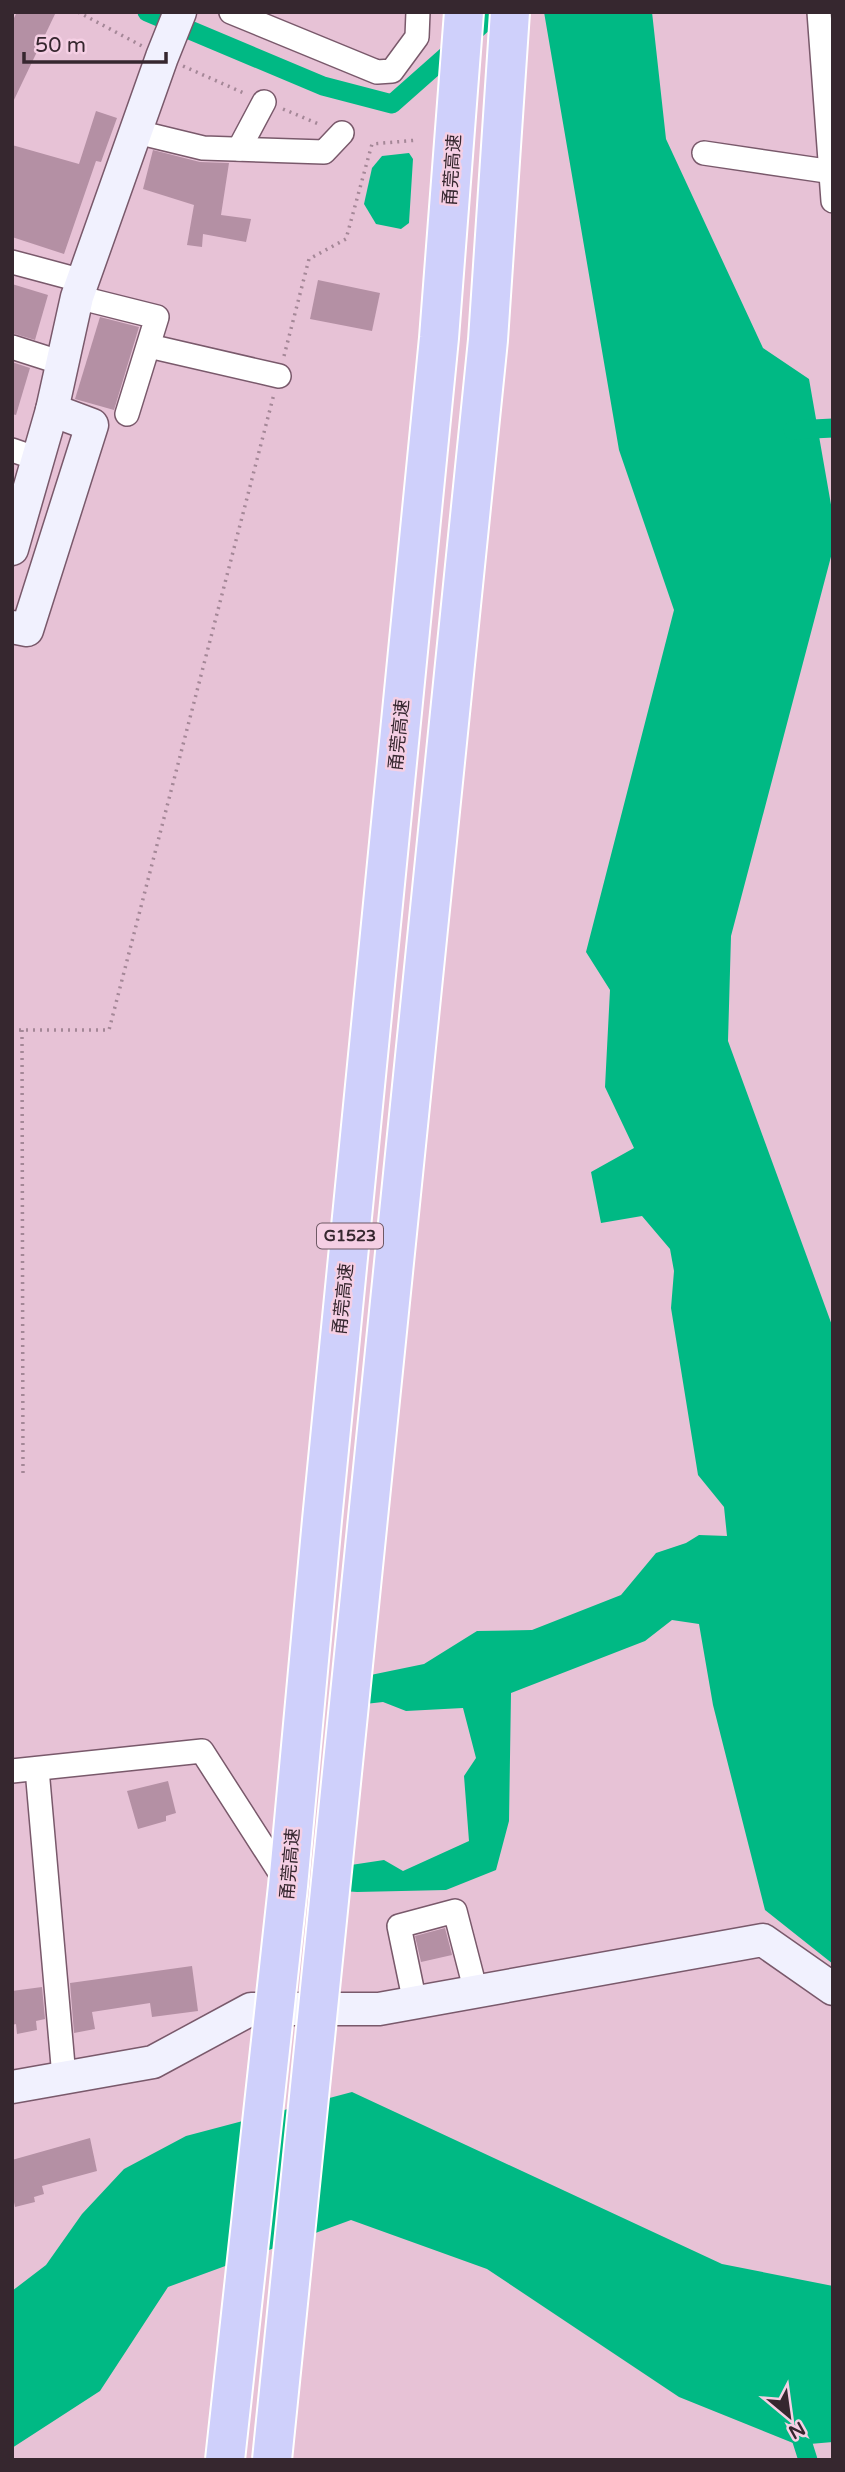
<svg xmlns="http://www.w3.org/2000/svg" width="845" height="2472" font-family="'Varela Round','Noto Sans SC',sans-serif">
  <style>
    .water { fill: #00b984 }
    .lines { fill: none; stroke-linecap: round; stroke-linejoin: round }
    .canal { stroke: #00b984; stroke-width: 19 }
    .building { fill: #b490a4 }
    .street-casing { stroke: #79596b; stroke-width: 26 }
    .secondary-casing { stroke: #79596b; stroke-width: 35 }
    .path { stroke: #a48797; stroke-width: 3.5; stroke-dasharray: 2 5; stroke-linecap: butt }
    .street { stroke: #fff; stroke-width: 23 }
    .secondary { stroke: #f1f1fe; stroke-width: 32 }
    .highway-bridge-casing { stroke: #fff; stroke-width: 42; stroke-linecap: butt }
    .highway-bridge { stroke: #cfd0fb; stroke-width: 38 }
    .labels { text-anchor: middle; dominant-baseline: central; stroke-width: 5; stroke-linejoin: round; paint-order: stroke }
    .shield { fill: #f5cfe4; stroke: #6f5965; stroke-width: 2 }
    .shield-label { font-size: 16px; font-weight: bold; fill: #36272f }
    .street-label { font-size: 18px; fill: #36272f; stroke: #f5cfe4 }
  </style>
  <rect width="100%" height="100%" fill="#e7c2d6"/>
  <g class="water">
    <polygon points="544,12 652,12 666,139 763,348 809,379 833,516 833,549 731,936 728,1041 833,1328 833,1964 765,1910 713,1705 699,1624 672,1620 645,1641 511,1693 509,1821 496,1870 446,1890 357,1892 329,1890 331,1868 384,1860 403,1871 469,1841 464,1776 476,1758 463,1708 406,1711 383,1702 347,1706 356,1678 424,1664 477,1631 532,1630 621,1595 656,1553 686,1543 699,1535 727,1536 724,1507 698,1475 671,1308 674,1271 670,1249 642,1216 601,1223 591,1172 634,1148 605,1087 610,990 586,952 674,610 619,450"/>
    <polygon points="409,153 413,159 409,223 401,229 376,224 364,204 372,168 382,156"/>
    <polygon points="352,2092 722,2264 833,2286 833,2442 798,2445 679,2397 487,2269 351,2220 168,2287 100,2391 12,2448 12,2291 46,2265 82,2214 124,2169 186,2136"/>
  </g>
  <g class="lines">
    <g class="canal">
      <polyline points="147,12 323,86 392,104 496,12"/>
      <polyline points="793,430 833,428"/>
      <polyline points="795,2419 808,2460"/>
    </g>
  </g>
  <g class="building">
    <polygon points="17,12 56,12 12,104 12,22"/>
    <polygon points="96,111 117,118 101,162 96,161 64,254 12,237 12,145 79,164"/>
    <polygon points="153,150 200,162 229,163 221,215 251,219 246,242 203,234 202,247 187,245 194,205 143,189"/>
    <polygon points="318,280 380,293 372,331 310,319"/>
    <polygon points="12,284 48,295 35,340 12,333"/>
    <polygon points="100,317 139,327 114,410 75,399"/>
    <polygon points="12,362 30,368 16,415 12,414"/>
    <polygon points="168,1781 176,1813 166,1816 166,1821 138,1829 127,1791"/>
    <polygon points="445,1928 452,1955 421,1962 415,1936"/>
    <polygon points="192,1966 198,2011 152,2017 150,2003 92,2012 95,2029 74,2033 70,1983"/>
    <polygon points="42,1987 45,2019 36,2021 37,2030 17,2034 16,2024 12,2025 12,1991"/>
    <polygon points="90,2138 97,2171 42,2186 44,2194 34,2197 35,2202 15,2207 14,2202 12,2203 12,2160"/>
  </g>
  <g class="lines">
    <g class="street-casing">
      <g id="street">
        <polyline points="231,12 377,72 392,71 417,37 418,12"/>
        <polyline points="819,12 833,201"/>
        <polyline points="137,132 203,148 324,152 342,133"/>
        <polyline points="239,149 264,102"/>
        <polyline points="704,153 833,172"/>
        <polyline points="12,262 83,281"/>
        <polyline points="77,297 157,317 127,414"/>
        <polyline points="149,346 279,376"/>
        <polyline points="12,347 62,363"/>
        <polyline points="12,450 38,459"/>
        <polyline points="37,1769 64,2077"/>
        <polyline points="12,1771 202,1751 288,1885"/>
        <polyline points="415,2003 399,1926 455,1911 476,1992"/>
      </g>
    </g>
    <g class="secondary-casing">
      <g id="secondary">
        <polyline points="12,549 52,410 77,297 162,57 180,12"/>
        <polyline points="12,627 27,630 92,425 52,410"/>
        <polyline points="12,2087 153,2062 251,2009 379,2009 763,1940 833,1989"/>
      </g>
    </g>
    <g class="path">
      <polyline points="78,12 142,46"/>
      <polyline points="183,66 246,94"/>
      <polyline points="283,109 321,125"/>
      <polyline points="284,356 309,259 346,239 372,144 418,140"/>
      <polyline points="12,1030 109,1030 274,394"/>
      <polyline points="22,1030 23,1477"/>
    </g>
    <use href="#street" class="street"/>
    <use href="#secondary" class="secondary"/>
    <g class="highway-bridge-casing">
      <g id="highway-bridge">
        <polyline points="225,2460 288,1886 322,1520 439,338 464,12"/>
        <polyline points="272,2460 488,340 510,12"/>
      </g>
    </g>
    <use href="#highway-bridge" class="highway-bridge"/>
  </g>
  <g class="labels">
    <rect class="shield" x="317" y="1223.5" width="66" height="25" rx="5"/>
    <g class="shield-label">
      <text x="350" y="1236">G1523</text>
    </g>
    <g class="street-label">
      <text transform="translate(452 170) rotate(-86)">甬莞高速</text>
      <text transform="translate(399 735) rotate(-84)">甬莞高速</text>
      <text transform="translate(343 1299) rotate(-84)">甬莞高速</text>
      <text transform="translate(290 1864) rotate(-85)">甬莞高速</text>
    </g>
  </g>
  <rect width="845" height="2472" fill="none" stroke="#36272f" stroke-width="28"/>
  <g transform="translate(789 2416) rotate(151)" stroke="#f5cfe4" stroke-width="5" paint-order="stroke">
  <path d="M0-5L12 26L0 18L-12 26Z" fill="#36272f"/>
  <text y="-10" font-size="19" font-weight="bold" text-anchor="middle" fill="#36272f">N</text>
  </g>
  <path d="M24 52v10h142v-10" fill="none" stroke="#36272f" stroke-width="3.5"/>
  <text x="35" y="52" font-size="21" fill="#36272f" stroke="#f5cfe4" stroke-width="5" paint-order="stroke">50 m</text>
</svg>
